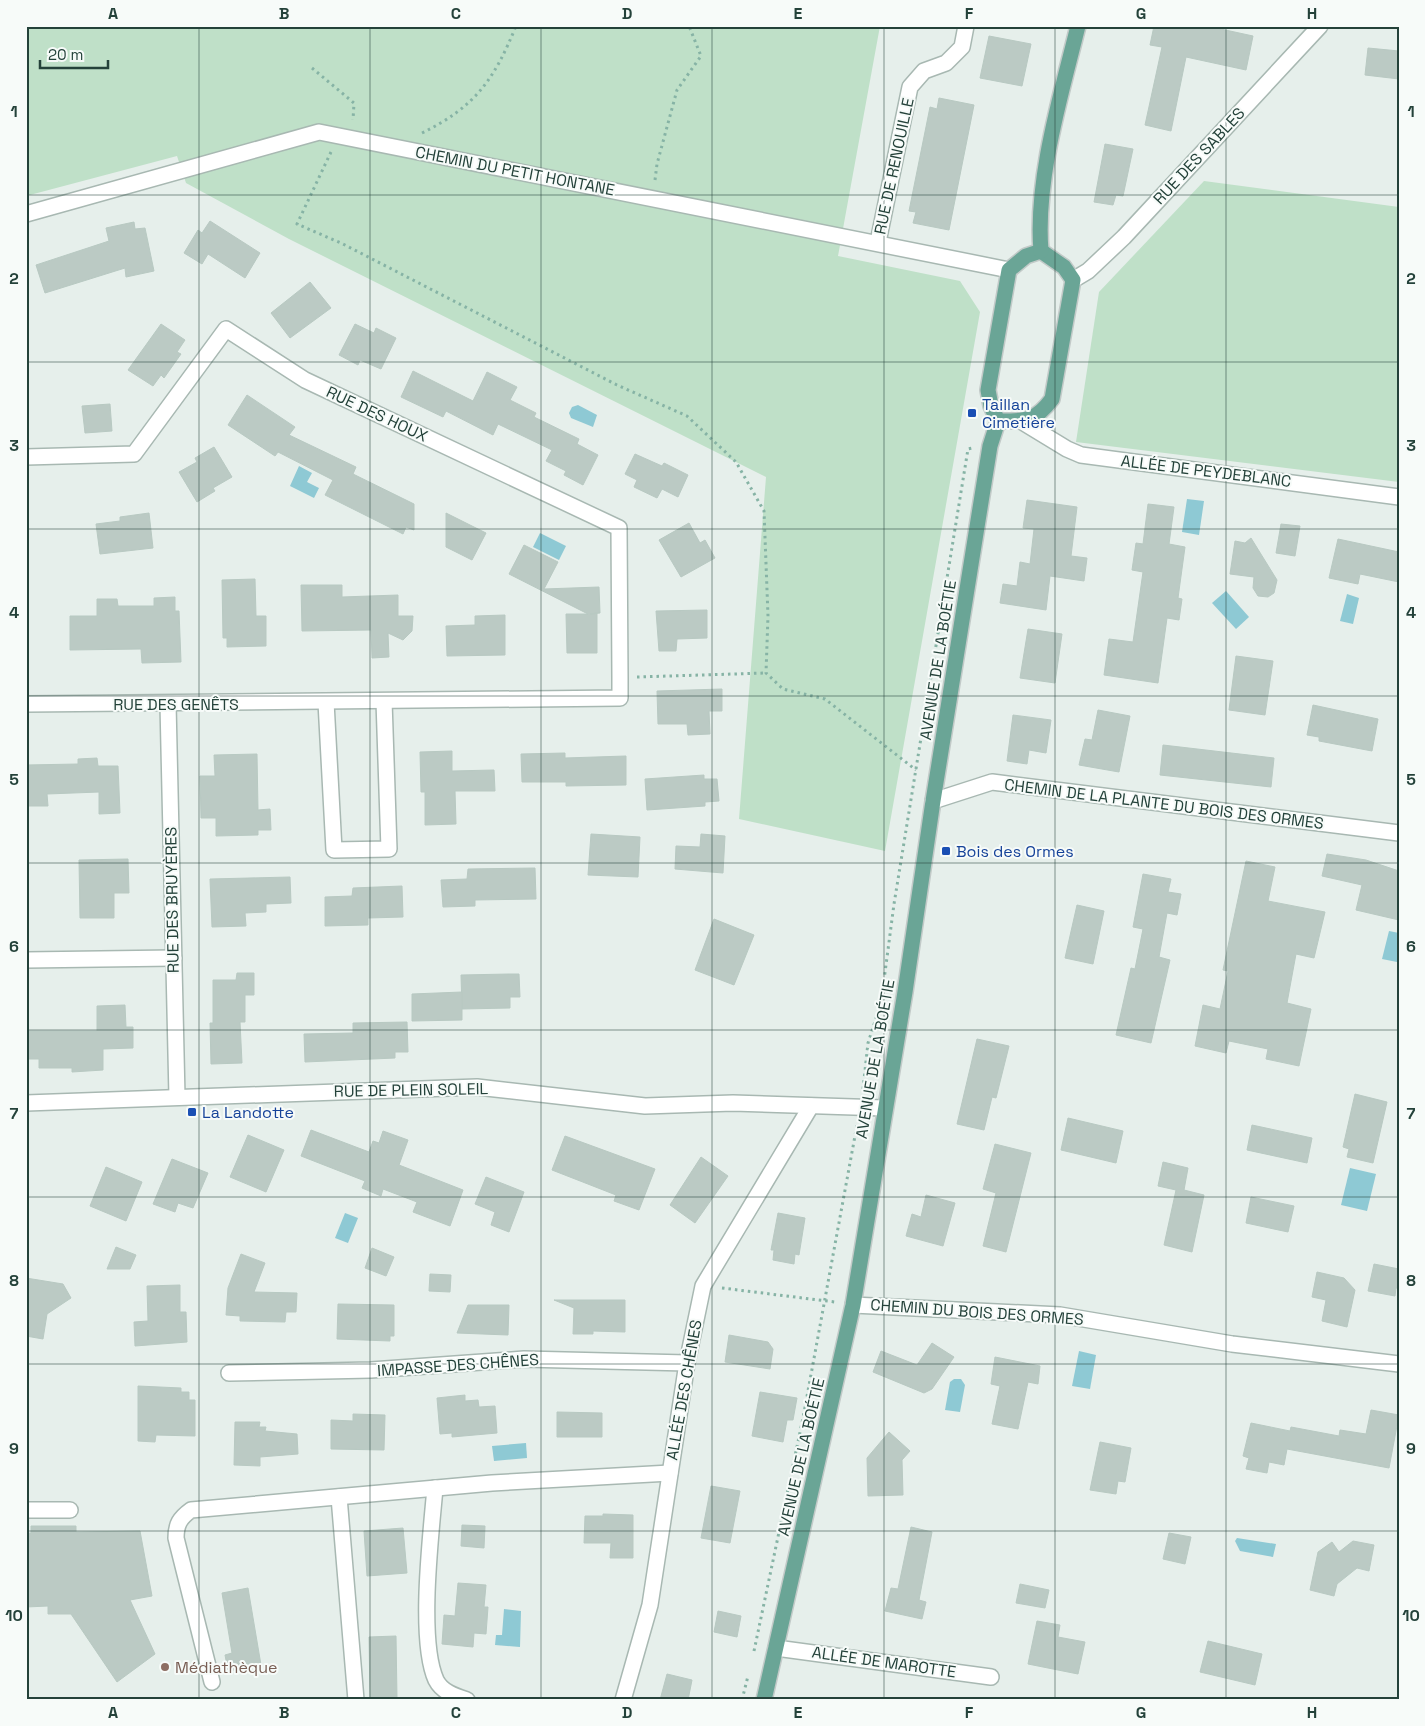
<svg xmlns="http://www.w3.org/2000/svg" width="1425" height="1726" font-family="'Space Grotesk',sans-serif">
  <style>
    .green { fill: #bfe0c8 }
    .water { fill: #8ec9d4 }
    .building { fill: #bbcac4; stroke: #b8c9c2 }
    .lines { fill: none; stroke-linecap: round; stroke-linejoin: round }
    .minor-casing { stroke: #a8b8b2; stroke-width: 18 }
    .major-casing { stroke: #c2cac8; stroke-width: 18 }
    .path { stroke: #86b3a5; stroke-width: 3; stroke-dasharray: 2.5 4; stroke-linecap: butt }
    .minor { stroke: #fff; stroke-width: 15 }
    .major { stroke: #6aa596; stroke-width: 15 }
    .grid { fill: none; stroke: #24423a; stroke-width: 1; stroke-opacity: 0.55 }
    .transit-dot { fill: #1a4fb4; stroke: #f7fbf9; stroke-width: 2 }
    .education-dot { fill: #8d6e63; stroke: #f7fbf9; stroke-width: 2 }
    .labels { text-anchor: middle; dominant-baseline: central; stroke-width: 4; stroke-linejoin: round; paint-order: stroke }
    .street-label { font-size: 16px; fill: #24423a; stroke: #f7fbf9 }
    .transit-label { font-size: 16px; fill: #164399; stroke: #f7fbf9; text-anchor: start }
    .education-label { font-size: 16px; fill: #785e54; stroke: #f7fbf9; text-anchor: start }
    .neatline { fill: none; stroke: #24423a; stroke-width: 2 }
    .grid-label { font-size: 16px; text-anchor: middle; font-weight: bold; fill: #24423a }
  </style>
  <rect width="100%" height="100%" fill="#e6efeb"/>
  <g class="green">
    <polygon points="26,26 880,26 838,256 960,281 980,312 885,851 739,819 766,477 289,239 186,183 177,156 26,196"/>
    <polygon points="1204,181 1399,207 1399,482 1076,442 1099,292"/>
  </g>
  <g class="water">
    <polygon points="578,405 597,415 593,427 571,418 569,413 572,407"/>
    <polygon points="299,466 312,473 307,482 319,488 314,498 290,486"/>
    <polygon points="1187,499 1204,501 1199,535 1182,532"/>
    <polygon points="540,533 566,546 559,560 533,547"/>
    <polygon points="1226,591 1249,617 1236,629 1212,603"/>
    <polygon points="1347,594 1359,598 1353,624 1340,621"/>
    <polygon points="1389,931 1399,933 1397,962 1382,959"/>
    <polygon points="1350,1168 1376,1174 1367,1211 1341,1205"/>
    <polygon points="345,1213 358,1218 348,1243 335,1238"/>
    <polygon points="1079,1351 1096,1355 1090,1389 1072,1386"/>
    <polygon points="954,1379 961,1379 965,1385 960,1412 945,1410 950,1382"/>
    <polygon points="526,1443 527,1458 494,1461 492,1446"/>
    <polygon points="1237,1538 1276,1544 1273,1557 1240,1551 1235,1541"/>
    <polygon points="504,1609 521,1611 520,1647 495,1645 496,1635 502,1635"/>
  </g>
  <g class="building">
    <polygon points="1154,26 1207,26 1253,36 1246,70 1186,57 1171,131 1145,125 1162,47 1150,45"/>
    <polygon points="989,36 1031,44 1022,86 980,78"/>
    <polygon points="1368,48 1399,51 1399,79 1365,75"/>
    <polygon points="939,98 974,105 949,230 913,223 916,212 909,211 930,107 937,109"/>
    <polygon points="1105,144 1133,149 1123,196 1116,195 1113,205 1094,202"/>
    <polygon points="210,221 260,253 245,278 208,254 202,264 184,253 198,230 202,233"/>
    <polygon points="134,222 135,229 145,228 154,271 126,277 125,268 45,293 36,265 109,241 106,228"/>
    <polygon points="310,282 331,308 290,338 271,313"/>
    <polygon points="161,324 185,340 177,352 181,354 164,378 161,375 153,386 128,370"/>
    <polygon points="355,324 374,333 376,328 396,338 381,369 360,360 358,365 339,355"/>
    <polygon points="413,371 473,401 487,372 517,387 510,400 536,413 534,417 579,439 577,444 598,455 583,485 564,475 566,471 546,461 552,450 498,424 493,435 446,411 443,417 401,397"/>
    <polygon points="247,395 295,427 289,435 356,467 353,474 414,504 414,530 406,527 403,534 325,495 333,480 278,452 275,456 228,425"/>
    <polygon points="110,404 112,431 85,433 82,406"/>
    <polygon points="214,447 232,477 213,488 215,491 197,502 179,472 197,462 195,458"/>
    <polygon points="635,454 662,466 664,463 688,475 678,497 662,489 657,498 634,487 637,480 625,474"/>
    <polygon points="1027,500 1077,507 1071,556 1087,558 1084,581 1050,576 1046,610 1000,603 1003,584 1017,586 1020,562 1030,564 1034,529 1023,528"/>
    <polygon points="1148,504 1174,507 1169,544 1185,547 1178,598 1182,599 1179,620 1167,618 1158,683 1104,675 1109,639 1133,642 1143,572 1132,570 1136,543 1143,544"/>
    <polygon points="149,513 153,548 100,554 96,524 120,521 120,517"/>
    <polygon points="446,513 486,533 472,560 446,547"/>
    <polygon points="689,523 700,543 705,540 715,558 681,577 659,540"/>
    <polygon points="1281,524 1300,526 1295,556 1276,553"/>
    <polygon points="1251,538 1277,580 1274,593 1268,597 1258,596 1253,588 1254,577 1230,574 1235,541 1245,543"/>
    <polygon points="1338,539 1399,552 1399,582 1360,574 1358,584 1329,578"/>
    <polygon points="524,545 558,562 544,589 599,587 600,613 590,614 597,613 597,653 567,653 566,614 588,614 509,574"/>
    <polygon points="255,579 256,616 266,616 266,646 227,647 227,638 223,638 222,580"/>
    <polygon points="301,585 342,585 342,597 398,595 398,616 413,616 412,631 403,640 388,633 389,657 372,658 371,630 302,631"/>
    <polygon points="175,597 175,611 179,611 181,662 142,663 141,649 70,650 70,616 97,616 97,599 117,599 118,606 154,606 154,598"/>
    <polygon points="707,610 707,638 677,639 676,651 659,651 656,611"/>
    <polygon points="505,615 505,655 447,656 446,626 475,625 475,616"/>
    <polygon points="1028,629 1062,634 1055,683 1020,678"/>
    <polygon points="1236,656 1273,661 1265,715 1229,710"/>
    <polygon points="722,689 722,711 709,711 710,734 688,735 687,724 658,724 657,691"/>
    <polygon points="1313,705 1378,719 1372,751 1319,741 1319,737 1307,735"/>
    <polygon points="1098,710 1130,716 1119,772 1079,765 1085,739 1092,740"/>
    <polygon points="1013,715 1051,720 1046,753 1029,750 1027,764 1007,761"/>
    <polygon points="1163,745 1274,758 1271,787 1160,775"/>
    <polygon points="452,751 452,771 494,770 495,791 455,791 456,824 425,825 425,792 421,792 420,752"/>
    <polygon points="565,753 565,758 626,756 626,785 566,786 566,782 522,782 521,754"/>
    <polygon points="257,754 258,810 270,809 271,830 258,830 258,835 216,836 216,818 201,818 200,776 215,776 214,755"/>
    <polygon points="97,758 98,766 118,766 120,813 99,814 99,792 47,794 48,806 26,806 26,765 78,764 78,759"/>
    <polygon points="704,775 704,779 717,779 719,801 705,802 705,806 647,810 645,779"/>
    <polygon points="591,834 640,837 638,877 588,875"/>
    <polygon points="701,834 725,836 723,873 675,869 676,846 700,847"/>
    <polygon points="1327,854 1366,860 1399,871 1399,920 1356,910 1362,885 1322,876"/>
    <polygon points="128,859 129,893 114,893 114,918 80,918 79,860"/>
    <polygon points="1246,861 1275,867 1268,901 1325,912 1314,958 1296,954 1287,1003 1311,1009 1299,1066 1266,1059 1268,1049 1229,1041 1226,1053 1195,1046 1203,1005 1220,1009 1228,971 1223,970"/>
    <polygon points="535,868 536,899 475,900 475,906 443,907 441,880 467,879 468,869"/>
    <polygon points="1143,874 1171,879 1168,892 1181,894 1177,915 1167,913 1159,957 1170,960 1151,1043 1116,1035 1131,968 1135,969 1143,929 1133,927"/>
    <polygon points="290,877 291,903 266,904 266,912 245,913 246,926 212,927 210,879"/>
    <polygon points="402,886 403,917 368,918 368,925 325,926 325,897 352,896 353,888"/>
    <polygon points="1077,905 1104,911 1093,964 1065,958"/>
    <polygon points="714,919 754,935 734,985 695,970"/>
    <polygon points="237,973 254,973 254,995 245,995 245,1022 240,1022 242,1063 211,1064 210,1023 213,1023 213,980 236,980"/>
    <polygon points="509,974 519,974 520,997 510,997 510,1008 462,1009 461,975"/>
    <polygon points="462,992 462,1020 412,1021 412,994"/>
    <polygon points="125,1005 126,1027 133,1027 133,1048 103,1049 103,1070 72,1072 72,1068 39,1068 39,1059 26,1059 26,1031 97,1031 97,1006"/>
    <polygon points="407,1022 408,1052 395,1052 395,1058 305,1062 304,1034 353,1033 353,1023"/>
    <polygon points="977,1039 1009,1046 996,1098 992,1097 984,1130 957,1124"/>
    <polygon points="1355,1094 1387,1102 1373,1163 1347,1157 1349,1149 1343,1147"/>
    <polygon points="1068,1118 1123,1131 1116,1163 1061,1150"/>
    <polygon points="1252,1125 1312,1138 1307,1163 1247,1150"/>
    <polygon points="311,1130 369,1152 373,1141 379,1143 383,1131 408,1140 399,1165 463,1190 450,1226 413,1212 417,1202 383,1189 381,1196 362,1188 365,1181 301,1156"/>
    <polygon points="248,1135 284,1150 266,1192 230,1177"/>
    <polygon points="565,1136 655,1169 639,1210 614,1201 616,1195 552,1170"/>
    <polygon points="995,1144 1031,1153 1006,1252 983,1246 996,1193 983,1189"/>
    <polygon points="701,1157 728,1176 695,1223 670,1205"/>
    <polygon points="172,1159 208,1173 193,1208 178,1203 175,1212 153,1204"/>
    <polygon points="1163,1162 1188,1168 1184,1190 1204,1195 1192,1252 1164,1245 1176,1190 1158,1186"/>
    <polygon points="106,1167 142,1182 126,1221 90,1206"/>
    <polygon points="486,1177 524,1192 509,1232 491,1225 495,1212 475,1204"/>
    <polygon points="926,1195 955,1203 943,1246 906,1236 912,1214 921,1217"/>
    <polygon points="1251,1197 1294,1206 1288,1232 1246,1223"/>
    <polygon points="778,1213 805,1218 799,1255 795,1254 794,1264 773,1260 774,1250 771,1250"/>
    <polygon points="116,1247 136,1255 130,1269 107,1269"/>
    <polygon points="372,1248 394,1257 386,1276 365,1268"/>
    <polygon points="241,1254 265,1263 254,1292 297,1293 296,1312 286,1312 285,1322 240,1321 240,1316 226,1315 228,1288"/>
    <polygon points="1374,1264 1399,1269 1399,1288 1396,1288 1395,1296 1368,1291"/>
    <polygon points="1317,1272 1344,1278 1355,1290 1347,1327 1322,1321 1326,1300 1312,1297"/>
    <polygon points="430,1274 451,1275 450,1292 429,1291"/>
    <polygon points="26,1278 63,1284 71,1298 47,1314 43,1339 26,1336"/>
    <polygon points="180,1285 180,1312 186,1312 187,1342 135,1346 134,1322 148,1321 147,1286"/>
    <polygon points="554,1300 625,1300 625,1332 593,1331 593,1334 573,1334 574,1308"/>
    <polygon points="338,1304 394,1305 394,1336 390,1336 390,1341 337,1339"/>
    <polygon points="468,1305 509,1305 508,1335 457,1333"/>
    <polygon points="729,1335 768,1342 773,1349 770,1369 725,1362"/>
    <polygon points="932,1343 954,1357 932,1389 924,1393 873,1372 881,1351 917,1365"/>
    <polygon points="995,1357 1040,1366 1038,1384 1028,1382 1018,1429 992,1424 1000,1386 991,1384"/>
    <polygon points="138,1386 181,1388 181,1392 189,1392 189,1400 195,1400 195,1436 156,1435 155,1442 138,1441"/>
    <polygon points="760,1392 797,1398 793,1420 787,1420 783,1442 752,1436"/>
    <polygon points="465,1395 465,1401 478,1400 479,1407 495,1406 497,1433 452,1437 452,1433 440,1434 437,1398"/>
    <polygon points="1371,1410 1399,1415 1389,1468 1287,1449 1284,1465 1269,1462 1267,1473 1246,1469 1249,1458 1243,1456 1251,1423 1290,1431 1291,1427 1339,1436 1340,1430 1366,1434"/>
    <polygon points="557,1412 602,1413 602,1437 557,1437"/>
    <polygon points="353,1414 385,1415 384,1450 331,1449 331,1420 353,1421"/>
    <polygon points="235,1422 260,1422 259,1427 266,1427 265,1431 297,1434 298,1454 260,1457 260,1466 234,1465"/>
    <polygon points="889,1432 910,1451 902,1460 903,1495 868,1496 867,1458"/>
    <polygon points="1100,1442 1131,1448 1125,1482 1118,1481 1116,1494 1090,1490"/>
    <polygon points="711,1486 740,1491 730,1543 701,1538"/>
    <polygon points="603,1514 633,1515 633,1558 610,1558 611,1543 584,1543 585,1516 603,1516"/>
    <polygon points="462,1525 485,1526 484,1548 461,1546"/>
    <polygon points="31,1526 76,1526 76,1532 140,1531 152,1596 130,1600 155,1654 117,1682 71,1614 48,1614 48,1606 26,1607 26,1533 31,1533"/>
    <polygon points="911,1527 932,1532 919,1600 926,1602 922,1619 885,1611 891,1588 898,1589"/>
    <polygon points="403,1528 407,1573 367,1576 364,1531"/>
    <polygon points="1169,1533 1191,1537 1185,1564 1163,1559"/>
    <polygon points="1353,1541 1374,1545 1369,1571 1357,1568 1337,1584 1334,1596 1310,1590 1318,1552 1332,1542 1339,1552"/>
    <polygon points="458,1583 486,1585 484,1607 488,1607 486,1634 474,1633 473,1647 442,1644 444,1615 455,1616"/>
    <polygon points="1020,1584 1049,1590 1045,1608 1016,1603"/>
    <polygon points="248,1588 261,1665 228,1671 225,1655 232,1653 222,1593"/>
    <polygon points="718,1611 741,1616 737,1637 714,1632"/>
    <polygon points="1037,1621 1060,1625 1058,1637 1085,1642 1078,1674 1028,1664"/>
    <polygon points="396,1636 397,1699 370,1699 369,1637"/>
    <polygon points="1208,1641 1262,1654 1255,1685 1200,1672"/>
    <polygon points="667,1674 692,1680 688,1700 660,1700"/>
  </g>
  <g class="lines">
    <g class="minor-casing">
      <g id="minor">
        <polyline points="26,214 319,132 1009,270"/>
        <polyline points="878,242 910,87 924,71 946,63 962,47 966,26"/>
        <polyline points="1073,280 1088,271 1124,237 1320,26"/>
        <polyline points="1021,421 1067,449 1081,455 1399,497"/>
        <polyline points="26,457 134,454 226,329 305,380 619,528 620,678 620,698 26,704"/>
        <polyline points="326,702 334,850 389,849 384,701"/>
        <polyline points="168,704 177,1097"/>
        <polyline points="933,801 992,782 1399,833"/>
        <polyline points="26,960 174,958"/>
        <polyline points="26,1103 477,1087 645,1106 733,1103 884,1108"/>
        <polyline points="853,1305 1060,1315 1232,1344 1399,1364"/>
        <polyline points="229,1373 371,1370 524,1359 687,1363"/>
        <path d="M435,1488C431,1534 418,1640 436,1680C442,1692 455,1696 467,1700"/>
        <polyline points="339,1497 356,1700"/>
        <polyline points="26,1510 70,1510"/>
        <polyline points="776,1648 991,1677"/>
        <path d="M212,1682L176,1538C176,1524 180,1518 191,1510L492,1483L670,1473"/>
        <polyline points="623,1700 650,1605 687,1363 703,1286 811,1106"/>
      </g>
    </g>
    <g class="major-casing">
      <g id="major">
        <path d="M1041,251L1064,267L1073,280L1052,399C1035,422 1025,421 998,421L991,406L988,390L1009,270L1026,256Z"/>
        <path d="M1041,251C1035,180 1061,95 1078,26"/>
        <polyline points="764,1700 853,1305 905,992 933,801 990,446 998,421"/>
      </g>
    </g>
    <g class="path">
      <polyline points="312,68 354,103 353,120"/>
      <path d="M422,133C475,107 494,80 516,26"/>
      <polyline points="331,152 297,224 343,244 617,385 687,416 736,462 764,511 768,616 766,673 783,689 825,699 916,770"/>
      <polyline points="655,180 657,164 677,90 701,56 689,26"/>
      <polyline points="637,677 766,673"/>
      <polyline points="863,1089 868,1043 881,1003 894,904 968,449 973,448"/>
      <polyline points="722,1288 835,1302"/>
      <polyline points="754,1651 803,1418 857,1125"/>
      <polyline points="742,1700 748,1676"/>
    </g>
    <use href="#minor" class="minor"/>
    <use href="#major" class="major"/>
  </g>
  <path class="grid" d="M199,26V1700M370,26V1700M541,26V1700M712,26V1700M884,26V1700M1055,26V1700M1226,26V1700M26,195H1399M26,362H1399M26,529H1399M26,696H1399M26,863H1399M26,1030H1399M26,1197H1399M26,1364H1399M26,1531H1399"/>
  <g class="transit-dot">
    <rect x="967" y="408" width="10" height="10" rx="2.5"/>
    <rect x="941" y="846" width="10" height="10" rx="2.5"/>
    <rect x="187" y="1107" width="10" height="10" rx="2.5"/>
  </g>
  <circle class="education-dot" cx="165" cy="1667" r="5"/>
  <g class="labels">
    <g class="street-label">
      <text transform="translate(1199 156) rotate(-47)">RUE DES SABLES</text>
      <text transform="translate(894 166) rotate(-78)">RUE DE RENOUILLE</text>
      <text transform="translate(515 171) rotate(11)">CHEMIN DU PETIT HONTANE</text>
      <text transform="translate(377 414) rotate(25)">RUE DES HOUX</text>
      <text transform="translate(1206 471) rotate(7)">ALLÉE DE PEYDEBLANC</text>
      <text transform="translate(938 660) rotate(-81)">AVENUE DE LA BOÉTIE</text>
      <text x="176" y="704">RUE DES GENÊTS</text>
      <text transform="translate(1164 804) rotate(7)">CHEMIN DE LA PLANTE DU BOIS DES ORMES</text>
      <text transform="translate(172 900) rotate(-91)">RUE DES BRUYÈRES</text>
      <text transform="translate(875 1059) rotate(-80)">AVENUE DE LA BOÉTIE</text>
      <text transform="translate(411 1090) rotate(-1)">RUE DE PLEIN SOLEIL</text>
      <text transform="translate(977 1312) rotate(4)">CHEMIN DU BOIS DES ORMES</text>
      <text transform="translate(458 1365) rotate(-4)">IMPASSE DES CHÊNES</text>
      <text transform="translate(684 1390) rotate(-80)">ALLÉE DES CHÊNES</text>
      <text transform="translate(801 1457) rotate(-77)">AVENUE DE LA BOÉTIE</text>
      <text transform="translate(884 1662) rotate(8)">ALLÉE DE MAROTTE</text>
    </g>
    <g class="transit-label">
      <text x="982" y="404">Taillan<tspan x="982" dy="18">Cimetière</tspan></text>
      <text x="956" y="851">Bois des Ormes</text>
      <text x="202" y="1112">La Landotte</text>
    </g>
    <g class="education-label">
      <text x="175" y="1667">Médiathèque</text>
    </g>
  </g>
  <rect width="1425" height="1726" fill="none" stroke="#f7fbf9" stroke-width="55"/>
  <path d="M40 60v8h68v-8" fill="none" stroke="#24423a" stroke-width="2.5"/>
  <text x="48" y="60" font-size="15" fill="#24423a" stroke="#f7fbf9" stroke-width="4" paint-order="stroke">20 m</text>
  <rect x="28" y="28" width="1370" height="1670" class="neatline"/>
  <g class="grid-label">
    <text x="113" y="19">A</text>
    <text x="284" y="19">B</text>
    <text x="456" y="19">C</text>
    <text x="627" y="19">D</text>
    <text x="798" y="19">E</text>
    <text x="969" y="19">F</text>
    <text x="1141" y="19">G</text>
    <text x="1312" y="19">H</text>
    <text x="14" y="117">1</text>
    <text x="1411" y="117">1</text>
    <text x="14" y="284">2</text>
    <text x="1411" y="284">2</text>
    <text x="14" y="451">3</text>
    <text x="1411" y="451">3</text>
    <text x="14" y="618">4</text>
    <text x="1411" y="618">4</text>
    <text x="14" y="785">5</text>
    <text x="1411" y="785">5</text>
    <text x="14" y="952">6</text>
    <text x="1411" y="952">6</text>
    <text x="14" y="1119">7</text>
    <text x="1411" y="1119">7</text>
    <text x="14" y="1286">8</text>
    <text x="1411" y="1286">8</text>
    <text x="14" y="1454">9</text>
    <text x="1411" y="1454">9</text>
    <text x="14" y="1621">10</text>
    <text x="1411" y="1621">10</text>
    <text x="113" y="1718">A</text>
    <text x="284" y="1718">B</text>
    <text x="456" y="1718">C</text>
    <text x="627" y="1718">D</text>
    <text x="798" y="1718">E</text>
    <text x="969" y="1718">F</text>
    <text x="1141" y="1718">G</text>
    <text x="1312" y="1718">H</text>
  </g>
</svg>
